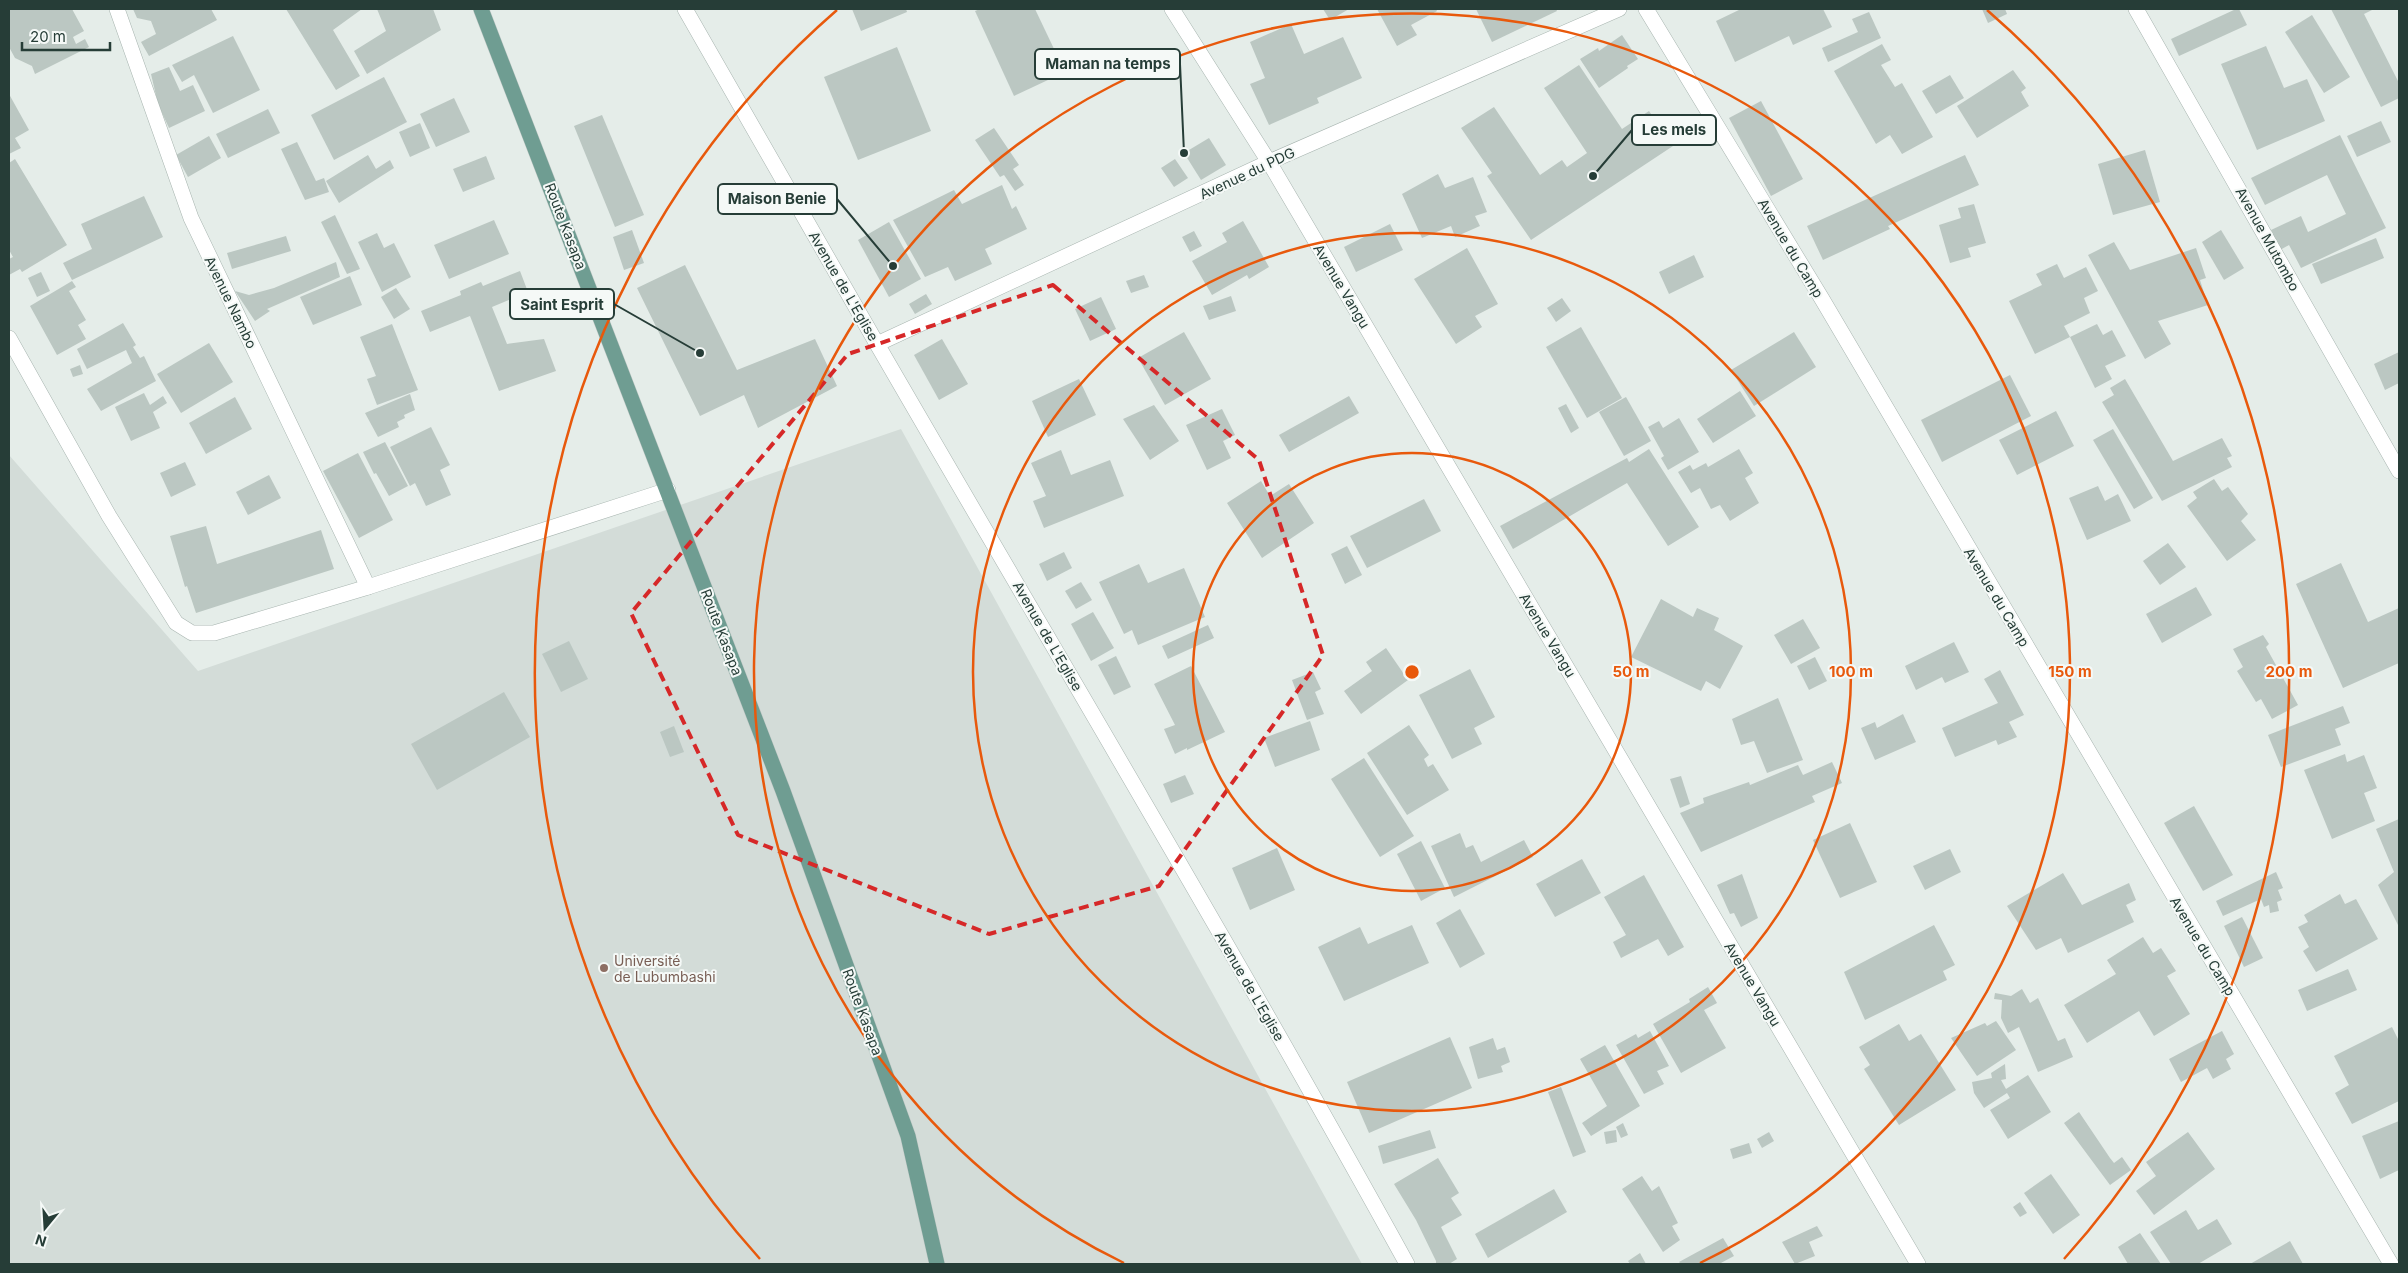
<svg xmlns="http://www.w3.org/2000/svg" width="2408" height="1273" font-family="Inter,sans-serif">
  <style>
    .built { fill: #d3dcd8 }
    .building { fill: #bbc7c2 }
    .lines { fill: none; stroke-linecap: round; stroke-linejoin: round }
    .minor-casing { stroke: #a8b5b0; stroke-width: 16 }
    .major-casing { stroke: #c2c9c7; stroke-width: 16 }
    .minor { stroke: #fff; stroke-width: 15 }
    .major { stroke: #6f9d92; stroke-width: 15 }
    .marked { fill: none; stroke: #d62828; stroke-width: 4; stroke-dasharray: 10 6; stroke-linejoin: round }
    .ring { fill: none; stroke: #e8590c; stroke-width: 2.5 }
    .education-dot { fill: #8d6e63; stroke: #f5f9f7; stroke-width: 2 }
    .labels { text-anchor: middle; dominant-baseline: central; stroke-width: 4; stroke-linejoin: round; paint-order: stroke }
    .street-label { font-size: 14px; fill: #263d37; stroke: #f5f9f7 }
    .education-label { font-size: 14px; fill: #785e54; stroke: #f5f9f7; text-anchor: start }
    .centre { fill: #e8590c; stroke: #f5f9f7; stroke-width: 2.5 }
    .ring-label { font-size: 15px; text-anchor: middle; font-weight: bold; fill: #e8590c; stroke: #f5f9f7; stroke-width: 4; stroke-linejoin: round; paint-order: stroke }
    .leader { fill: none; stroke: #263d37; stroke-width: 2 }
    .callout-dot { fill: #263d37; stroke: #f5f9f7; stroke-width: 2 }
    .callout { fill: #f5f9f7; stroke: #263d37; stroke-width: 2 }
    .callout-label { font-size: 15px; text-anchor: middle; font-weight: bold; fill: #263d37 }
  </style>
  <rect width="100%" height="100%" fill="#e5ede9"/>
  <polygon class="built" points="901,429 1362,1264 9,1264 9,455 198,671"/>
  <g class="building">
    <polygon points="9,9 72,9 84,31 73,37 76,44 85,39 89,47 35,74 32,66 15,58 9,47"/>
    <polygon points="133,9 211,9 217,20 149,56 141,42 156,34 151,21 137,18"/>
    <polygon points="286,9 362,9 333,30 360,76 336,90"/>
    <polygon points="377,9 433,9 441,30 367,74 354,51 386,31"/>
    <polygon points="852,9 906,9 907,12 861,31"/>
    <polygon points="980,9 1035,9 1065,72 1014,96 975,11"/>
    <polygon points="1323,9 1349,9 1330,20"/>
    <polygon points="1377,9 1436,9 1437,11 1411,25 1417,35 1397,46"/>
    <polygon points="1476,9 1556,9 1557,11 1492,42"/>
    <polygon points="1741,9 1823,9 1832,27 1793,45 1789,36 1735,62 1716,21"/>
    <polygon points="1982,9 2005,9 2007,14 1988,23"/>
    <polygon points="2236,9 2239,9 2247,25 2179,56 2171,39"/>
    <polygon points="2331,9 2374,9 2364,14 2399,83 2399,98 2381,107"/>
    <polygon points="1869,12 1881,38 1828,62 1822,48 1858,32 1852,19"/>
    <polygon points="2312,15 2350,77 2324,93 2285,32"/>
    <polygon points="1291,24 1304,54 1343,37 1362,78 1317,98 1319,103 1269,125 1250,84 1265,78 1250,42"/>
    <polygon points="1622,35 1638,59 1627,66 1628,68 1599,88 1580,59 1598,48 1599,51"/>
    <polygon points="233,36 260,90 213,113 194,75 182,82 172,65"/>
    <polygon points="1882,44 1891,60 1881,65 1895,87 1902,83 1933,137 1902,154 1890,135 1876,144 1834,71"/>
    <polygon points="2266,46 2284,88 2307,79 2325,121 2257,150 2221,64"/>
    <polygon points="897,47 931,131 858,160 824,77"/>
    <polygon points="1579,65 1622,129 1649,111 1673,146 1531,240 1487,176 1492,173 1461,128 1494,107 1540,175 1562,160 1567,167 1587,153 1544,88"/>
    <polygon points="169,67 180,91 193,85 205,111 169,128 158,104 151,74"/>
    <polygon points="2013,70 2026,88 2021,92 2029,106 1977,138 1957,106"/>
    <polygon points="1950,75 1964,98 1936,114 1922,91"/>
    <polygon points="384,77 407,122 334,160 311,115"/>
    <polygon points="9,94 29,130 15,138 21,148 9,154"/>
    <polygon points="454,98 470,132 436,147 420,114"/>
    <polygon points="1761,101 1803,179 1771,196 1729,118"/>
    <polygon points="268,109 280,133 228,158 216,134"/>
    <polygon points="602,115 644,215 615,227 574,126"/>
    <polygon points="2381,121 2391,142 2357,157 2347,136"/>
    <polygon points="420,123 430,148 410,157 399,132"/>
    <polygon points="994,128 1019,165 1013,169 1024,185 1015,191 1004,175 1000,177 975,140"/>
    <polygon points="2340,135 2386,228 2301,268 2289,245 2280,250 2271,230 2301,216 2308,232 2346,214 2327,175 2265,205 2251,178"/>
    <polygon points="209,136 221,158 188,177 176,155"/>
    <polygon points="1209,138 1226,165 1201,180 1184,153"/>
    <polygon points="297,142 316,181 324,178 329,192 305,200 281,149"/>
    <polygon points="2145,150 2160,202 2113,215 2098,164"/>
    <polygon points="368,155 376,169 390,160 394,168 339,203 326,181"/>
    <polygon points="1965,155 1979,185 1888,226 1890,229 1823,260 1807,226"/>
    <polygon points="486,156 495,179 463,192 453,169"/>
    <polygon points="15,159 67,245 22,272 20,269 9,275 9,259 13,257 9,250 9,163"/>
    <polygon points="1175,159 1188,178 1174,187 1161,168"/>
    <polygon points="1438,174 1445,188 1473,177 1487,212 1475,216 1480,226 1455,237 1451,226 1422,238 1402,194"/>
    <polygon points="1002,185 1012,209 1016,206 1027,229 985,249 992,264 955,281 948,267 925,277 893,220 954,190 962,204"/>
    <polygon points="144,196 163,237 72,280 63,263 92,249 81,224"/>
    <polygon points="1974,204 1986,243 1968,248 1971,257 1950,263 1939,225 1961,218 1958,208"/>
    <polygon points="335,215 360,269 347,274 321,222"/>
    <polygon points="494,220 509,254 449,279 434,245"/>
    <polygon points="1243,221 1269,267 1249,279 1247,275 1212,295 1192,261 1227,242 1222,233"/>
    <polygon points="889,222 921,279 889,297 858,240"/>
    <polygon points="1390,224 1403,250 1356,272 1344,247"/>
    <polygon points="632,230 644,263 624,270 613,237"/>
    <polygon points="2221,230 2244,268 2224,280 2202,242"/>
    <polygon points="1194,231 1202,246 1190,252 1182,237"/>
    <polygon points="377,233 384,248 394,243 411,277 382,292 358,242"/>
    <polygon points="286,236 291,251 232,269 227,253"/>
    <polygon points="2376,238 2384,258 2321,284 2312,264"/>
    <polygon points="2114,242 2130,270 2196,248 2206,278 2200,280 2208,305 2158,321 2171,344 2145,359 2088,255"/>
    <polygon points="1467,248 1498,304 1475,316 1482,327 1456,344 1414,279"/>
    <polygon points="1694,255 1704,277 1669,294 1659,272"/>
    <polygon points="336,262 340,277 267,309 270,311 255,321 235,291 249,295 274,288"/>
    <polygon points="2057,264 2064,278 2086,267 2098,291 2084,298 2090,313 2064,326 2070,337 2035,354 2009,301 2042,285 2036,274"/>
    <polygon points="685,265 737,370 815,339 837,386 758,428 744,395 700,416 637,288"/>
    <polygon points="520,271 528,292 492,307 507,344 544,339 556,371 499,391 470,316 430,332 421,311 461,295 460,291 481,282 483,286"/>
    <polygon points="41,272 50,291 37,297 28,278"/>
    <polygon points="1144,275 1149,287 1131,293 1126,281"/>
    <polygon points="350,276 362,305 313,325 300,297"/>
    <polygon points="72,281 76,287 69,291 86,320 78,325 86,339 57,355 30,306"/>
    <polygon points="396,288 410,309 394,319 381,297"/>
    <polygon points="926,294 932,304 915,314 909,304"/>
    <polygon points="1231,296 1236,311 1209,320 1203,306"/>
    <polygon points="1101,297 1116,329 1090,341 1075,309"/>
    <polygon points="1562,298 1571,311 1556,322 1547,308"/>
    <polygon points="123,323 136,345 133,347 140,358 144,356 156,381 101,411 87,389 132,363 126,350 87,369 77,349"/>
    <polygon points="392,324 418,390 377,405 367,379 376,376 360,337"/>
    <polygon points="2097,324 2103,335 2112,330 2126,356 2105,366 2112,379 2095,388 2070,337"/>
    <polygon points="1581,327 1622,398 1587,418 1546,347"/>
    <polygon points="1184,332 1211,379 1165,405 1138,358"/>
    <polygon points="1794,332 1816,367 1754,406 1731,370"/>
    <polygon points="942,339 968,384 939,400 914,355"/>
    <polygon points="209,343 233,382 181,413 157,374"/>
    <polygon points="2399,352 2399,383 2385,390 2374,364"/>
    <polygon points="80,365 83,374 73,377 70,369"/>
    <polygon points="2010,375 2031,416 1942,462 1921,420"/>
    <polygon points="1079,379 1096,415 1048,437 1032,401"/>
    <polygon points="2125,379 2173,461 2222,438 2232,456 2227,458 2232,467 2162,501 2102,402 2114,395 2110,388"/>
    <polygon points="1740,391 1756,416 1713,443 1697,419"/>
    <polygon points="144,393 150,405 163,396 167,403 153,412 160,428 131,441 115,407"/>
    <polygon points="410,394 415,410 404,415 405,418 397,422 399,427 378,437 365,413"/>
    <polygon points="1349,396 1359,413 1289,452 1279,435"/>
    <polygon points="235,397 252,429 206,454 189,423"/>
    <polygon points="1626,397 1651,441 1624,456 1599,412"/>
    <polygon points="1566,404 1579,428 1571,433 1558,408"/>
    <polygon points="1154,405 1179,441 1150,460 1123,419"/>
    <polygon points="1222,409 1235,435 1223,441 1231,458 1207,470 1186,425"/>
    <polygon points="2056,411 2074,446 2017,475 1999,440"/>
    <polygon points="1679,418 1699,452 1668,470 1661,458 1664,456 1648,427 1659,421 1663,428"/>
    <polygon points="431,427 450,465 440,470 451,495 426,506 415,483 410,486 390,447"/>
    <polygon points="2113,429 2153,498 2134,509 2093,440"/>
    <polygon points="385,442 408,486 389,496 376,473 374,474 363,452"/>
    <polygon points="1649,449 1699,527 1668,546 1627,483 1513,549 1500,526 1627,458 1629,462"/>
    <polygon points="1739,449 1753,473 1745,478 1759,503 1730,521 1720,505 1711,509 1700,488 1691,493 1678,472 1690,465 1693,470 1706,463 1708,467"/>
    <polygon points="1061,450 1071,475 1110,460 1124,496 1044,528 1033,501 1046,496 1031,463"/>
    <polygon points="358,453 393,520 359,538 323,471"/>
    <polygon points="185,462 196,485 171,497 160,473"/>
    <polygon points="269,475 281,498 248,515 236,492"/>
    <polygon points="2214,479 2222,491 2228,487 2248,514 2241,521 2256,540 2227,561 2187,506 2197,498 2193,492"/>
    <polygon points="1261,481 1270,496 1289,484 1314,523 1262,558 1227,503"/>
    <polygon points="2098,486 2105,501 2118,494 2131,521 2087,540 2069,498"/>
    <polygon points="1424,499 1441,531 1367,568 1350,536"/>
    <polygon points="206,526 217,564 321,530 334,569 196,613 187,586 185,587 170,536"/>
    <polygon points="2168,543 2186,567 2160,585 2143,561"/>
    <polygon points="1347,546 1362,575 1345,584 1331,554"/>
    <polygon points="1064,552 1072,568 1047,581 1039,564"/>
    <polygon points="2341,563 2368,622 2399,608 2399,663 2343,688 2296,584"/>
    <polygon points="1139,564 1148,583 1184,568 1205,617 1138,645 1132,630 1124,634 1099,582"/>
    <polygon points="1081,582 1092,600 1076,609 1065,591"/>
    <polygon points="2196,587 2212,615 2162,643 2146,614"/>
    <polygon points="1661,599 1693,617 1697,608 1719,618 1714,630 1743,646 1720,689 1706,681 1701,691 1631,657"/>
    <polygon points="1093,612 1114,648 1091,661 1071,624"/>
    <polygon points="1803,619 1820,648 1791,664 1774,635"/>
    <polygon points="1208,625 1214,638 1168,659 1162,646"/>
    <polygon points="2263,635 2269,644 2266,647 2298,705 2272,719 2261,699 2256,702 2237,671 2243,667 2233,649"/>
    <polygon points="569,641 588,679 561,692 542,654"/>
    <polygon points="1954,642 1969,672 1945,683 1942,677 1916,690 1905,666"/>
    <polygon points="1386,648 1408,680 1361,714 1344,691 1372,671 1366,662"/>
    <polygon points="1116,656 1131,687 1114,695 1098,665"/>
    <polygon points="1815,657 1827,681 1809,690 1797,666"/>
    <polygon points="1191,666 1225,732 1187,750 1187,748 1175,754 1164,729 1175,725 1154,684"/>
    <polygon points="1470,669 1495,717 1474,728 1482,744 1452,759 1419,695"/>
    <polygon points="2000,670 2024,715 2009,722 2017,737 1998,745 1996,740 1955,757 1942,728 1998,703 1984,679"/>
    <polygon points="1313,672 1321,689 1315,692 1324,714 1307,720 1292,680"/>
    <polygon points="504,692 530,737 437,790 411,744"/>
    <polygon points="1778,698 1803,760 1767,773 1754,741 1741,745 1732,719"/>
    <polygon points="2343,706 2350,723 2335,729 2341,745 2281,767 2268,735"/>
    <polygon points="1903,714 1916,742 1875,760 1861,728 1875,722 1877,728"/>
    <polygon points="1310,721 1320,750 1275,767 1264,738"/>
    <polygon points="1409,725 1429,755 1424,759 1428,767 1433,764 1449,790 1407,815 1367,753"/>
    <polygon points="674,726 684,752 670,757 660,732"/>
    <polygon points="2345,754 2347,762 2364,755 2377,788 2364,793 2375,821 2332,839 2304,770"/>
    <polygon points="1364,758 1414,836 1380,857 1331,779"/>
    <polygon points="1832,762 1842,783 1812,796 1815,802 1701,852 1680,813 1704,803 1703,798 1749,782 1750,785 1798,765 1803,775"/>
    <polygon points="1185,775 1194,794 1171,803 1163,784"/>
    <polygon points="1681,776 1690,804 1680,808 1670,779"/>
    <polygon points="2194,806 2233,875 2203,891 2164,823"/>
    <polygon points="2399,819 2399,927 2378,885 2394,872 2376,829"/>
    <polygon points="1850,823 1877,882 1840,898 1813,840"/>
    <polygon points="1460,833 1466,848 1473,845 1481,862 1524,840 1533,857 1454,897 1431,846"/>
    <polygon points="1421,841 1445,888 1421,901 1397,854"/>
    <polygon points="1277,848 1295,890 1250,910 1232,868"/>
    <polygon points="1950,849 1961,872 1925,890 1913,866"/>
    <polygon points="1582,859 1601,893 1555,917 1536,884"/>
    <polygon points="2276,872 2283,888 2278,890 2282,900 2277,902 2279,911 2270,913 2269,905 2264,907 2261,899 2223,916 2216,901"/>
    <polygon points="2063,873 2082,905 2129,883 2136,900 2126,905 2134,922 2068,953 2061,938 2036,950 2007,906"/>
    <polygon points="1742,874 1758,918 1741,927 1734,913 1730,914 1717,885"/>
    <polygon points="1644,875 1684,947 1668,956 1658,939 1621,958 1613,942 1626,935 1604,897"/>
    <polygon points="2340,894 2345,904 2356,899 2378,939 2316,972 2303,951 2309,947 2298,927 2308,922 2304,915"/>
    <polygon points="1460,909 1485,954 1460,968 1436,923"/>
    <polygon points="2242,917 2263,958 2244,967 2224,926"/>
    <polygon points="1412,925 1429,963 1344,1001 1318,947 1360,927 1368,944"/>
    <polygon points="1934,925 1955,965 1943,971 1947,980 1865,1020 1844,972"/>
    <polygon points="2143,937 2153,953 2161,948 2176,971 2167,976 2190,1014 2154,1036 2139,1011 2087,1043 2064,1005 2116,974 2107,960"/>
    <polygon points="2348,969 2357,990 2307,1011 2298,990"/>
    <polygon points="1708,987 1717,1003 1704,1010 1726,1048 1681,1073 1653,1024 1690,1002 1689,999"/>
    <polygon points="2022,989 2030,1003 2038,998 2058,1041 2065,1038 2073,1057 2038,1072 2019,1027 2008,1033 2001,1018 2002,1000 1994,999 1995,993 2011,996"/>
    <polygon points="1996,1021 2016,1050 1977,1076 1951,1038 1985,1023 1987,1026"/>
    <polygon points="1899,1024 1909,1041 1921,1034 1956,1090 1899,1125 1864,1069 1870,1065 1859,1047"/>
    <polygon points="2392,1027 2399,1041 2399,1101 2352,1124 2335,1093 2349,1085 2334,1056"/>
    <polygon points="1650,1031 1669,1066 1657,1071 1664,1084 1644,1094 1616,1045 1636,1034 1638,1038"/>
    <polygon points="2222,1031 2234,1054 2226,1059 2231,1069 2213,1079 2207,1068 2181,1082 2169,1059"/>
    <polygon points="1450,1037 1472,1088 1369,1133 1347,1082"/>
    <polygon points="1493,1038 1497,1050 1505,1047 1510,1062 1501,1066 1503,1072 1478,1079 1469,1047"/>
    <polygon points="1605,1045 1640,1106 1591,1136 1582,1123 1607,1106 1580,1059"/>
    <polygon points="2005,1064 2006,1079 2001,1080 2006,1089 2028,1075 2051,1112 2008,1139 1990,1110 2010,1098 2007,1093 1984,1108 1974,1093 1972,1082 1992,1078 1991,1073"/>
    <polygon points="1561,1087 1586,1152 1573,1157 1548,1092"/>
    <polygon points="2079,1112 2110,1158 2114,1163 2122,1157 2131,1170 2110,1185 2064,1123"/>
    <polygon points="2399,1121 2399,1170 2380,1179 2362,1136"/>
    <polygon points="1623,1123 1628,1135 1621,1138 1616,1127"/>
    <polygon points="1430,1130 1436,1148 1383,1164 1378,1146"/>
    <polygon points="1616,1130 1617,1142 1606,1144 1604,1132"/>
    <polygon points="1769,1132 1774,1141 1762,1148 1757,1139"/>
    <polygon points="2188,1132 2215,1169 2154,1215 2136,1191 2156,1176 2146,1162"/>
    <polygon points="1749,1143 1752,1153 1733,1159 1730,1149"/>
    <polygon points="1438,1158 1459,1193 1451,1198 1462,1215 1441,1227 1457,1259 1449,1264 1436,1264 1436,1261 1416,1220 1394,1184"/>
    <polygon points="2051,1174 2080,1215 2053,1234 2024,1193"/>
    <polygon points="1642,1176 1652,1191 1659,1186 1678,1223 1672,1226 1680,1240 1663,1252 1622,1189"/>
    <polygon points="1554,1189 1567,1212 1488,1258 1475,1234"/>
    <polygon points="2020,1202 2027,1213 2020,1217 2013,1207"/>
    <polygon points="2186,1210 2198,1230 2217,1219 2232,1244 2198,1264 2171,1264 2150,1232"/>
    <polygon points="1817,1226 1823,1236 1809,1242 1815,1256 1795,1264 1782,1242"/>
    <polygon points="2140,1233 2161,1264 2128,1264 2118,1247"/>
    <polygon points="1723,1238 1734,1256 1719,1264 1681,1264 1679,1262"/>
    <polygon points="2290,1241 2303,1264 2250,1264"/>
    <polygon points="1640,1253 1646,1264 1630,1264 1628,1261"/>
  </g>
  <g class="lines">
    <g class="minor-casing">
      <g id="minor">
        <polyline points="117,9 191,218 368,587"/>
        <path d="M685,9C749,120 812,232 877,344C1054,650 1236,954 1407,1264"/>
        <polyline points="1172,9 1269,162 1918,1264"/>
        <polyline points="1646,9 1822,299 2391,1264"/>
        <polyline points="2136,9 2399,471"/>
        <polyline points="9,338 109,516 176,623 192,633 214,633 368,587 668,490"/>
        <polyline points="877,344 1269,162 1619,9"/>
      </g>
    </g>
    <g class="major-casing">
      <polyline id="major" points="481,9 783,791 908,1136 937,1264"/>
    </g>
    <use href="#minor" class="minor"/>
    <use href="#major" class="major"/>
  </g>
  <path class="marked" d="M1053,285L1259,460L1323,655L1159,886L989,934L738,835L631,613L848,354Z"/>
  <g class="ring">
    <circle cx="1412" cy="672" r="219"/>
    <circle cx="1412" cy="672" r="439"/>
    <path d="M1124 1263A658 658 0 1 1 1700 1263"/>
    <path d="M760 1259A877 877 0 0 1 837 10M1987 10A877 877 0 0 1 2064 1259"/>
  </g>
  <circle class="education-dot" cx="604" cy="968" r="5"/>
  <g class="labels">
    <g class="street-label">
      <text transform="translate(1247 173) rotate(-25)">Avenue du PDG</text>
      <text transform="translate(566 226) rotate(69)">Route Kasapa</text>
      <text transform="translate(2268 239) rotate(61)">Avenue Mutombo</text>
      <text transform="translate(1791 248) rotate(59)">Avenue du Camp</text>
      <text transform="translate(844 286) rotate(60)">Avenue de L'Eglise</text>
      <text transform="translate(1342 286) rotate(59)">Avenue Vangu</text>
      <text transform="translate(231 302) rotate(64)">Avenue Nambo</text>
      <text transform="translate(1997 597) rotate(59)">Avenue du Camp</text>
      <text transform="translate(722 632) rotate(69)">Route Kasapa</text>
      <text transform="translate(1548 635) rotate(59)">Avenue Vangu</text>
      <text transform="translate(1048 636) rotate(60)">Avenue de L'Eglise</text>
      <text transform="translate(2203 946) rotate(59)">Avenue du Camp</text>
      <text transform="translate(1753 984) rotate(59)">Avenue Vangu</text>
      <text transform="translate(1250 986) rotate(60)">Avenue de L'Eglise</text>
      <text transform="translate(863 1012) rotate(70)">Route Kasapa</text>
    </g>
    <g class="education-label">
      <text x="614" y="960">Université<tspan x="614" dy="16">de Lubumbashi</tspan></text>
    </g>
  </g>
  <circle cx="1412" cy="672" r="8" class="centre"/>
  <g class="ring-label">
    <text x="1631" y="677">50 m</text>
    <text x="1851" y="677">100 m</text>
    <text x="2070" y="677">150 m</text>
    <text x="2289" y="677">200 m</text>
  </g>
  <path class="leader" d="M1184 153L1180 64M1593 176L1632 130M893 266L837 199M700 353L614 304"/>
  <g class="callout-dot">
    <circle cx="1184" cy="153" r="5"/>
    <circle cx="1593" cy="176" r="5"/>
    <circle cx="893" cy="266" r="5"/>
    <circle cx="700" cy="353" r="5"/>
  </g>
  <g class="callout">
    <rect x="1035" y="49" width="145" height="30" rx="5"/>
    <rect x="1632" y="115" width="84" height="30" rx="5"/>
    <rect x="718" y="184" width="119" height="30" rx="5"/>
    <rect x="510" y="289" width="104" height="30" rx="5"/>
  </g>
  <g class="callout-label">
    <text x="1108" y="69">Maman na temps</text>
    <text x="1674" y="135">Les mels</text>
    <text x="777" y="204">Maison Benie</text>
    <text x="562" y="310">Saint Esprit</text>
  </g>
  <rect width="2408" height="1273" fill="none" stroke="#263d37" stroke-width="20"/>
  <g transform="translate(45 1228) rotate(198)" stroke="#f5f9f7" stroke-width="4" paint-order="stroke">
  <path d="M0-4L9 19L0 12L-9 19Z" fill="#263d37"/>
  <text y="-8" font-size="14" font-weight="bold" text-anchor="middle" fill="#263d37">N</text>
  </g>
  <path d="M22 42v8h88v-8" fill="none" stroke="#263d37" stroke-width="2.5"/>
  <text x="30" y="42" font-size="15" fill="#263d37" stroke="#f5f9f7" stroke-width="4" paint-order="stroke">20 m</text>
</svg>
